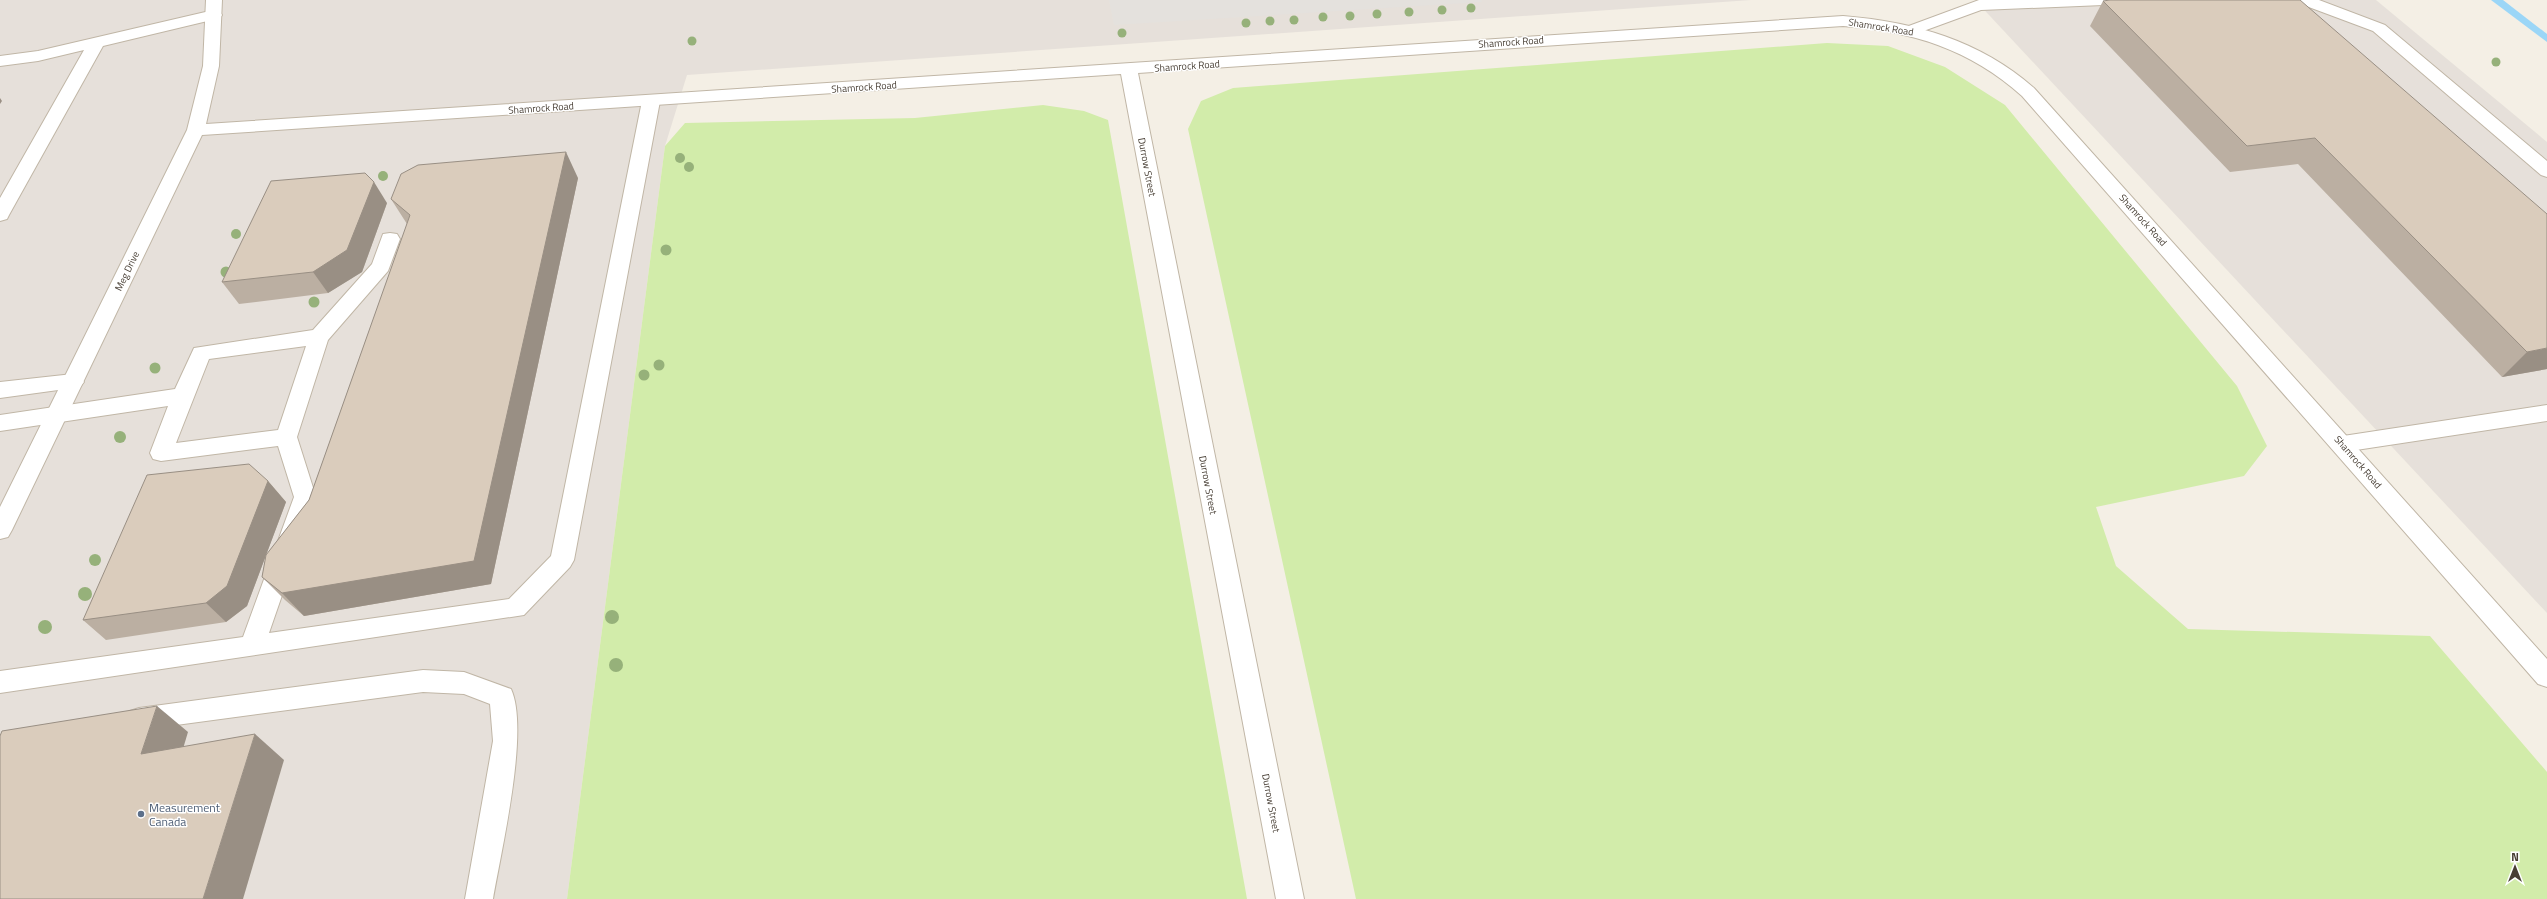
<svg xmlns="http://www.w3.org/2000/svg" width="2547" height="899" font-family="'Titillium Web',sans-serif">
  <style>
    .industrial { fill: #e6e0da }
    .green { fill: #d2ecaa }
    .parking { fill: #e4e1dd }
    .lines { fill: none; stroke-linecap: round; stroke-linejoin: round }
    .stream { fill: #9bd6f7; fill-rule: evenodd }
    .service-casing { stroke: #c0b6a6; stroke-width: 2 }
    .minor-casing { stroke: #c0b6a6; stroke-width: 2 }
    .service { fill: #fff; fill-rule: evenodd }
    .minor { fill: #fff; fill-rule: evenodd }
    .tree { fill: #96b17a }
    .wall { fill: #bbafa2 }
    .shaded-wall { fill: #998f84 }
    .building { fill: #daccbc; stroke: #998f84 }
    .service-dot { fill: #5c6f8a; stroke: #fff; stroke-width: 1.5 }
    .labels { text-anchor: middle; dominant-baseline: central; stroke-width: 3; stroke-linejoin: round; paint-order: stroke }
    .street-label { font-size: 10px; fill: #473e34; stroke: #fff }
    .near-service-label { font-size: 12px; fill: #4e5e75; stroke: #fff; text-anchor: start }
  </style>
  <rect width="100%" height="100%" fill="#f4efe5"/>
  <g class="industrial">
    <polygon points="0,0 1751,0 687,75 665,146 567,899 0,899"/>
    <polygon points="1975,0 2376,0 2547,142 2547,613"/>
  </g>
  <g class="green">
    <polygon points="1827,43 1888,46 1945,67 2005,105 2237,386 2267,446 2244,476 2096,507 2116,566 2188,629 2430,636 2547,772 2547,899 1356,899 1188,129 1201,101 1233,88"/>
    <polygon points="1043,105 1084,111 1108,120 1247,899 567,899 665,146 685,123 915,118"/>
  </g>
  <polygon class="parking" points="1109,0 1481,0 1482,2 1114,25"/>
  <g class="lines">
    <polygon class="stream" points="2491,0 2503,0 2547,34 2547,42"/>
    <g class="service-casing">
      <g id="service">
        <polygon points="1979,0 2111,0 2103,5 1981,10 1918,33 1906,33 1904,30 1906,27"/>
        <polygon points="2296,0 2319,0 2385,25 2547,161 2547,177 2541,175 2373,31 2298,3"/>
        <polygon points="214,10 220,12 222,15 220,18 103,46 9,215 7,219 0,221 0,198 84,50 38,61 0,66 0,56 38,51"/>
        <path d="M651,96L657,97L660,101L574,560L570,567L524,615L0,693V671L243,637L294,497L278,446L161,461L153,459L150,453L168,406L0,431V415L175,389L194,348L313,330L372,264L383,234L390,233L397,234L400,239L388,271L328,340L297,437L316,497L269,633L509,599L551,556L642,101L645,97ZM306,346L278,430L176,443L209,359Z"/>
        <polygon points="73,374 80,377 84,382 80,387 0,398 0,382"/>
        <polygon points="2547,405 2547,421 2343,452 2335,450 2332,444 2335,438 2343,436"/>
        <path d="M423,670L464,672L511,689C530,730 501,851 493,899H465L493,741L490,704L464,694L423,692L139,730L130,727L126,719L130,711L139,708Z"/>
      </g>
    </g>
    <g class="minor-casing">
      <path id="minor" d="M206,0H222L219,66L206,124L1843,16C1915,22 1979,40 2034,88L2547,659V687L2538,684L2022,96C1970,49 1911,31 1843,26L1138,73L1304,899H1276L1121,74L202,135L12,530L8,537L0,539V507L187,130L203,66Z"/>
    </g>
    <use href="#service" class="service"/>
    <use href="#minor" class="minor"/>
  </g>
  <g class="tree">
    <circle cx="1471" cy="8" r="4.5"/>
    <circle cx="1442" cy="10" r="4.5"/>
    <circle cx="1409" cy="12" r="4.5"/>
    <circle cx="1377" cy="14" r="4.5"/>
    <circle cx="1350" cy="16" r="4.5"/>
    <circle cx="1323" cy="17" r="4.5"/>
    <circle cx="1294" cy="20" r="4.5"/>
    <circle cx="1270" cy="21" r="4.5"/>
    <circle cx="1246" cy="23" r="4.5"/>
    <circle cx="1122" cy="33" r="4.5"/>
    <circle cx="692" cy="41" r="4.5"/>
    <circle cx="2496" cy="62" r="4.5"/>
    <circle cx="680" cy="158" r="5"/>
    <circle cx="689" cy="167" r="5"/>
    <circle cx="383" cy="176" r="5"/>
    <circle cx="236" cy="234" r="5"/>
    <circle cx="666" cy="250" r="5.5"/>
    <circle cx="226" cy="272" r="5.5"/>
    <circle cx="314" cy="302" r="5.5"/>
    <circle cx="659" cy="365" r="5.5"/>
    <circle cx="155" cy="368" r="5.5"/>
    <circle cx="644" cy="375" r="5.5"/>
    <circle cx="120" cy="437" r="6"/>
    <circle cx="95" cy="560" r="6"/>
    <circle cx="85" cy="594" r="7"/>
    <circle cx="612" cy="617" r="7"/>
    <circle cx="45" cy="627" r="7"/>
    <circle cx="616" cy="665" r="7"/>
  </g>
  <g class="wall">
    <polygon points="2300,0 2547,369 2502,377 2298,164 2230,172 2090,26 2103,1"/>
    <polygon points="578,178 491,584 304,616 285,600 262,577 266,555 247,606 226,622 106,640 83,620 268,481 286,502 266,555 309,500 407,224 391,199"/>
    <polygon points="387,203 362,272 328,293 239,304 222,282"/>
  </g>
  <g class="shaded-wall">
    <polygon points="0,98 2,101 0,104"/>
    <polygon points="566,152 578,178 491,584 304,616 282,593"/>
    <polygon points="374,182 387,203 362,272 328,293 313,272"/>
    <polygon points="2547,348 2547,369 2502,377 2527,352"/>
    <polygon points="268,481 286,502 247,606 226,622 206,603"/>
    <polygon points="157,706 188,732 174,779 141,754"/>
    <polygon points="255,734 284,760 243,899 203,899"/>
  </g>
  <g class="building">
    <polygon points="2110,0 2300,0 2547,214 2547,348 2527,352 2315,138 2247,146 2103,1"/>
    <polygon points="566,152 474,561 282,593 262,577 266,555 309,500 410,215 391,199 401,174 418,165"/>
    <polygon points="365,173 374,182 347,250 313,272 222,282 271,181"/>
    <polygon points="249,464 268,481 227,586 206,603 83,620 147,475"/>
    <polygon points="157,706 141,754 255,734 203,899 0,899 0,736 2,731"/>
  </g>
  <circle class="service-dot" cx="141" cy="814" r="4"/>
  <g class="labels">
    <g class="street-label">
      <text transform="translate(1881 27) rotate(9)">Shamrock Road</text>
      <text transform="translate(1511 42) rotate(-4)">Shamrock Road</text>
      <text transform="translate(1187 66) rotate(-4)">Shamrock Road</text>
      <text transform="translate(864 87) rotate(-4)">Shamrock Road</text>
      <text transform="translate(541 108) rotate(-4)">Shamrock Road</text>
      <text transform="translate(1147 167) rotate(79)">Durrow Street</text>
      <text transform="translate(2143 220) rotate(48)">Shamrock Road</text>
      <text transform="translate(127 271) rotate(-64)">Meg Drive</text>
      <text transform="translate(2358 462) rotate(49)">Shamrock Road</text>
      <text transform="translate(1208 485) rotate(79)">Durrow Street</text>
      <text transform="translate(1271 803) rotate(79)">Durrow Street</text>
    </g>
    <g class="near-service-label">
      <text x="149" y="807">Measurement<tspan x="149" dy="14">Canada</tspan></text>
    </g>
  </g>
  <g transform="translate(2515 867)" stroke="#ffffff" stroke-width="3" paint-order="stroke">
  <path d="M0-3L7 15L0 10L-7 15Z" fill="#473e34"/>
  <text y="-6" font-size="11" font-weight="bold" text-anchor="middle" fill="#473e34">N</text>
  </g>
</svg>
